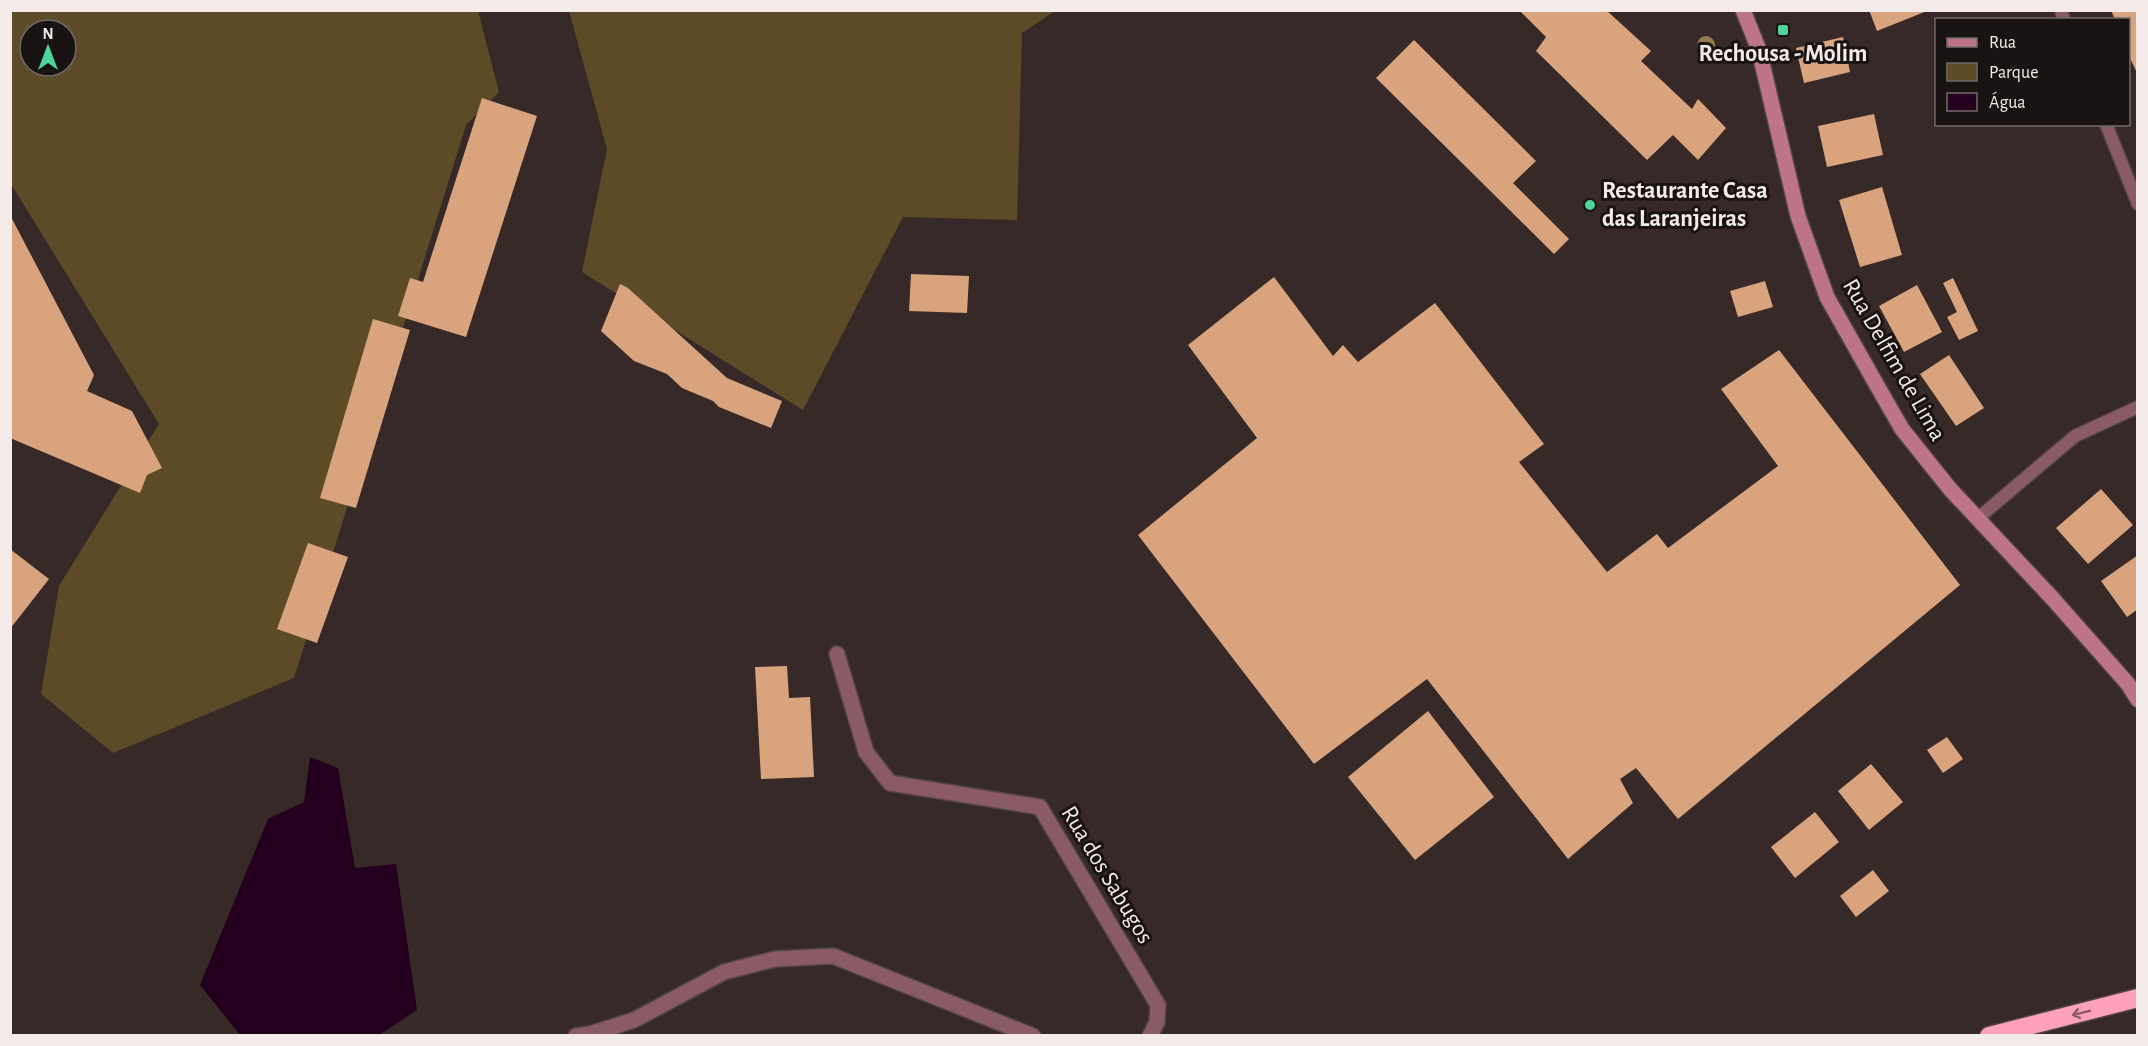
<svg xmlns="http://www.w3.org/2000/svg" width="2148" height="1046" font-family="'Alegreya Sans',sans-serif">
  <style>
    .green { fill: #5d4b28; fill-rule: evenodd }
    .water { fill: #25001e }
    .building { fill: #d9a37e }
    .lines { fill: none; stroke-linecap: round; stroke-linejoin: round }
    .lane-casing { stroke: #504442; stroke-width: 15 }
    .street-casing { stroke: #504442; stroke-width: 18 }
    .secondary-casing { stroke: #504442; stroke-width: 18 }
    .highway-casing { stroke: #504442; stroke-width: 21 }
    .lane { stroke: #8a5b67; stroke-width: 12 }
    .street { stroke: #8a5b67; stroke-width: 15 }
    .secondary { stroke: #be7487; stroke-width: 15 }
    .highway { stroke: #fda0b9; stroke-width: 18 }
    .tree { fill: #987a4d }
    .oneway { stroke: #8b5a66 }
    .poi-dot { fill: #4cd49b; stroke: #191413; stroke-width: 2 }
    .labels { text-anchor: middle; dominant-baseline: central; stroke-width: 6; stroke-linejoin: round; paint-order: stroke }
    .poi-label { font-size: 24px; font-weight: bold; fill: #f3eae9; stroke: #191413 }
    .street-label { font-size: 24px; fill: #f3eae9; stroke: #191413 }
  </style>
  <rect width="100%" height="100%" fill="#362927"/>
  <g class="green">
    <path d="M11,11H478L499,92L466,125L294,678L113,753L41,694L59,586L159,424L11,184ZM30,30H66V66H30Z"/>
    <polygon points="569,11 1055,11 1022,33 1017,220 903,217 803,410 582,272 607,149"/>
  </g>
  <polygon class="water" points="310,757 338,768 355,868 396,864 417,1010 379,1035 240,1035 200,985 268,819 304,802"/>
  <g class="building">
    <polygon points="1519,10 1606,10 1651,51 1641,61 1692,109 1698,99 1726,128 1698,160 1673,135 1647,160 1536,51 1546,37"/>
    <polygon points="1869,10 1927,10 1927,11 1877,31"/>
    <polygon points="2111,10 2138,10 2138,75 2128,54 2128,20 2115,20"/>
    <polygon points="1843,37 1850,72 1804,83 1796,48"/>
    <polygon points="1414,40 1536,161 1513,183 1569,239 1554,254 1376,78"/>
    <polygon points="482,98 537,116 466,337 398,316 410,278 423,282"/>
    <polygon points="1874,114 1883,155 1827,167 1818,126"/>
    <polygon points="1882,187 1902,255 1860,267 1839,200"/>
    <polygon points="10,215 94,375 87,391 132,411 162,468 147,475 140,493 10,438"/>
    <polygon points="911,274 969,276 967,313 909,311"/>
    <polygon points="1274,277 1333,356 1343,345 1358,362 1435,303 1544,444 1519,462 1607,572 1657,534 1668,548 1778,466 1721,389 1779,350 1960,585 1678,819 1636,768 1620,779 1633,803 1568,859 1427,679 1314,764 1138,535 1257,438 1188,345"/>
    <polygon points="1953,278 1978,331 1959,340 1947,317 1957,312 1943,283"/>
    <polygon points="1765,281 1773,307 1738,317 1730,291"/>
    <polygon points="620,284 628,288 727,378 782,401 771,428 719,407 713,401 682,388 667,374 634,361 601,331"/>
    <polygon points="1917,285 1942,332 1904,352 1879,306"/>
    <polygon points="373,319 410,330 356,508 320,498"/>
    <polygon points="1949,355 1984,408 1956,426 1920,374"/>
    <polygon points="2101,489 2133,525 2088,564 2056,528"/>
    <polygon points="308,543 348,557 317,643 277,629"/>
    <polygon points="10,549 49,579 10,629"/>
    <polygon points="2138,555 2138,609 2127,617 2101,581"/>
    <polygon points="787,666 789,698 810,697 814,777 761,779 755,667"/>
    <polygon points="1428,711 1494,797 1415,860 1348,777"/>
    <polygon points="1947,737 1963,759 1943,773 1927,750"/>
    <polygon points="1871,764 1903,802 1869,830 1838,791"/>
    <polygon points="1815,812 1839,842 1795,878 1771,847"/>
    <polygon points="1873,870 1889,891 1856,917 1840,896"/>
  </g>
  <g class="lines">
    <g class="lane-casing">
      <g id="lane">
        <polyline points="2061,10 2064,20"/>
        <polyline points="2106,124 2138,204"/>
        <polyline points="1977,519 2075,436 2138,407"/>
      </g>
    </g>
    <g class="street-casing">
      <g id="street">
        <polyline points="837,654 866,752 890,783 1040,807 1158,1005 1157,1022 1150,1036"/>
        <polyline points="576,1036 590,1034 634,1020 724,972 775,959 833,956 1033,1036"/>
      </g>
    </g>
    <g class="secondary-casing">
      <polyline id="secondary" points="1743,10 1759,50 1798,216 1827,297 1875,382 1902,429 1950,489 2053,599 2128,684 2138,700"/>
    </g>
    <g class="highway-casing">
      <polyline id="highway" points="1989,1036 2138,998"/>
    </g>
    <use href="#lane" class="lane"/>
    <use href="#street" class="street"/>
    <use href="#secondary" class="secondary"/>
    <use href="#highway" class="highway"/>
  </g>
  <circle class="tree" cx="1706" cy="45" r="9"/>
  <defs><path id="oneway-shaft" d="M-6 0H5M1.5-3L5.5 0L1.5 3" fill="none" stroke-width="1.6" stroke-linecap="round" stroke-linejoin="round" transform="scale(1.5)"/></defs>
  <use class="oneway" href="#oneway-shaft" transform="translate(2081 1013) rotate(166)"/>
  <g class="poi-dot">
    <rect x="1777" y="24" width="12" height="12" rx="3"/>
    <circle cx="1590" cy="205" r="6"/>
  </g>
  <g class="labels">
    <g class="poi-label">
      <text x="1783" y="54">Rechousa - Molim</text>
      <text x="1602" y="191" text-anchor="start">Restaurante Casa<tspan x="1602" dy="28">das Laranjeiras</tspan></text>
    </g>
    <g class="street-label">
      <text transform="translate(1894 360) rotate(60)">Rua Delfim de Lima</text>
      <text transform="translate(1107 875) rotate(59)">Rua dos Sabugos</text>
    </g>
  </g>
  <rect width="2148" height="1046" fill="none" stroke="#f3eae9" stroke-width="24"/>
  <rect x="1935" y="18" width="195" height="108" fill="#191413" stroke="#706a69" stroke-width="1.5"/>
  <rect x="1947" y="38" width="30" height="9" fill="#be7487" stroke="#706a69" stroke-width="1.5"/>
  <text x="1989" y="48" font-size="18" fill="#f3eae9">Rua</text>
  <rect x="1947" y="63" width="30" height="18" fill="#5d4b28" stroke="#706a69" stroke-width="1.5"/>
  <text x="1989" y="78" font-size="18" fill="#f3eae9">Parque</text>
  <rect x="1947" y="93" width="30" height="18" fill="#25001e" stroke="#706a69" stroke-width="1.5"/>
  <text x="1989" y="108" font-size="18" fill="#f3eae9">Água</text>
  <g transform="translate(48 48)"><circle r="28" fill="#191413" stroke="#706a69" stroke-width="1.5"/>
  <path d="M0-4.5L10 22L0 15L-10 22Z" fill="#4cd49b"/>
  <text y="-9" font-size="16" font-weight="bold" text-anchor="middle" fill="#f3eae9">N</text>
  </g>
</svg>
